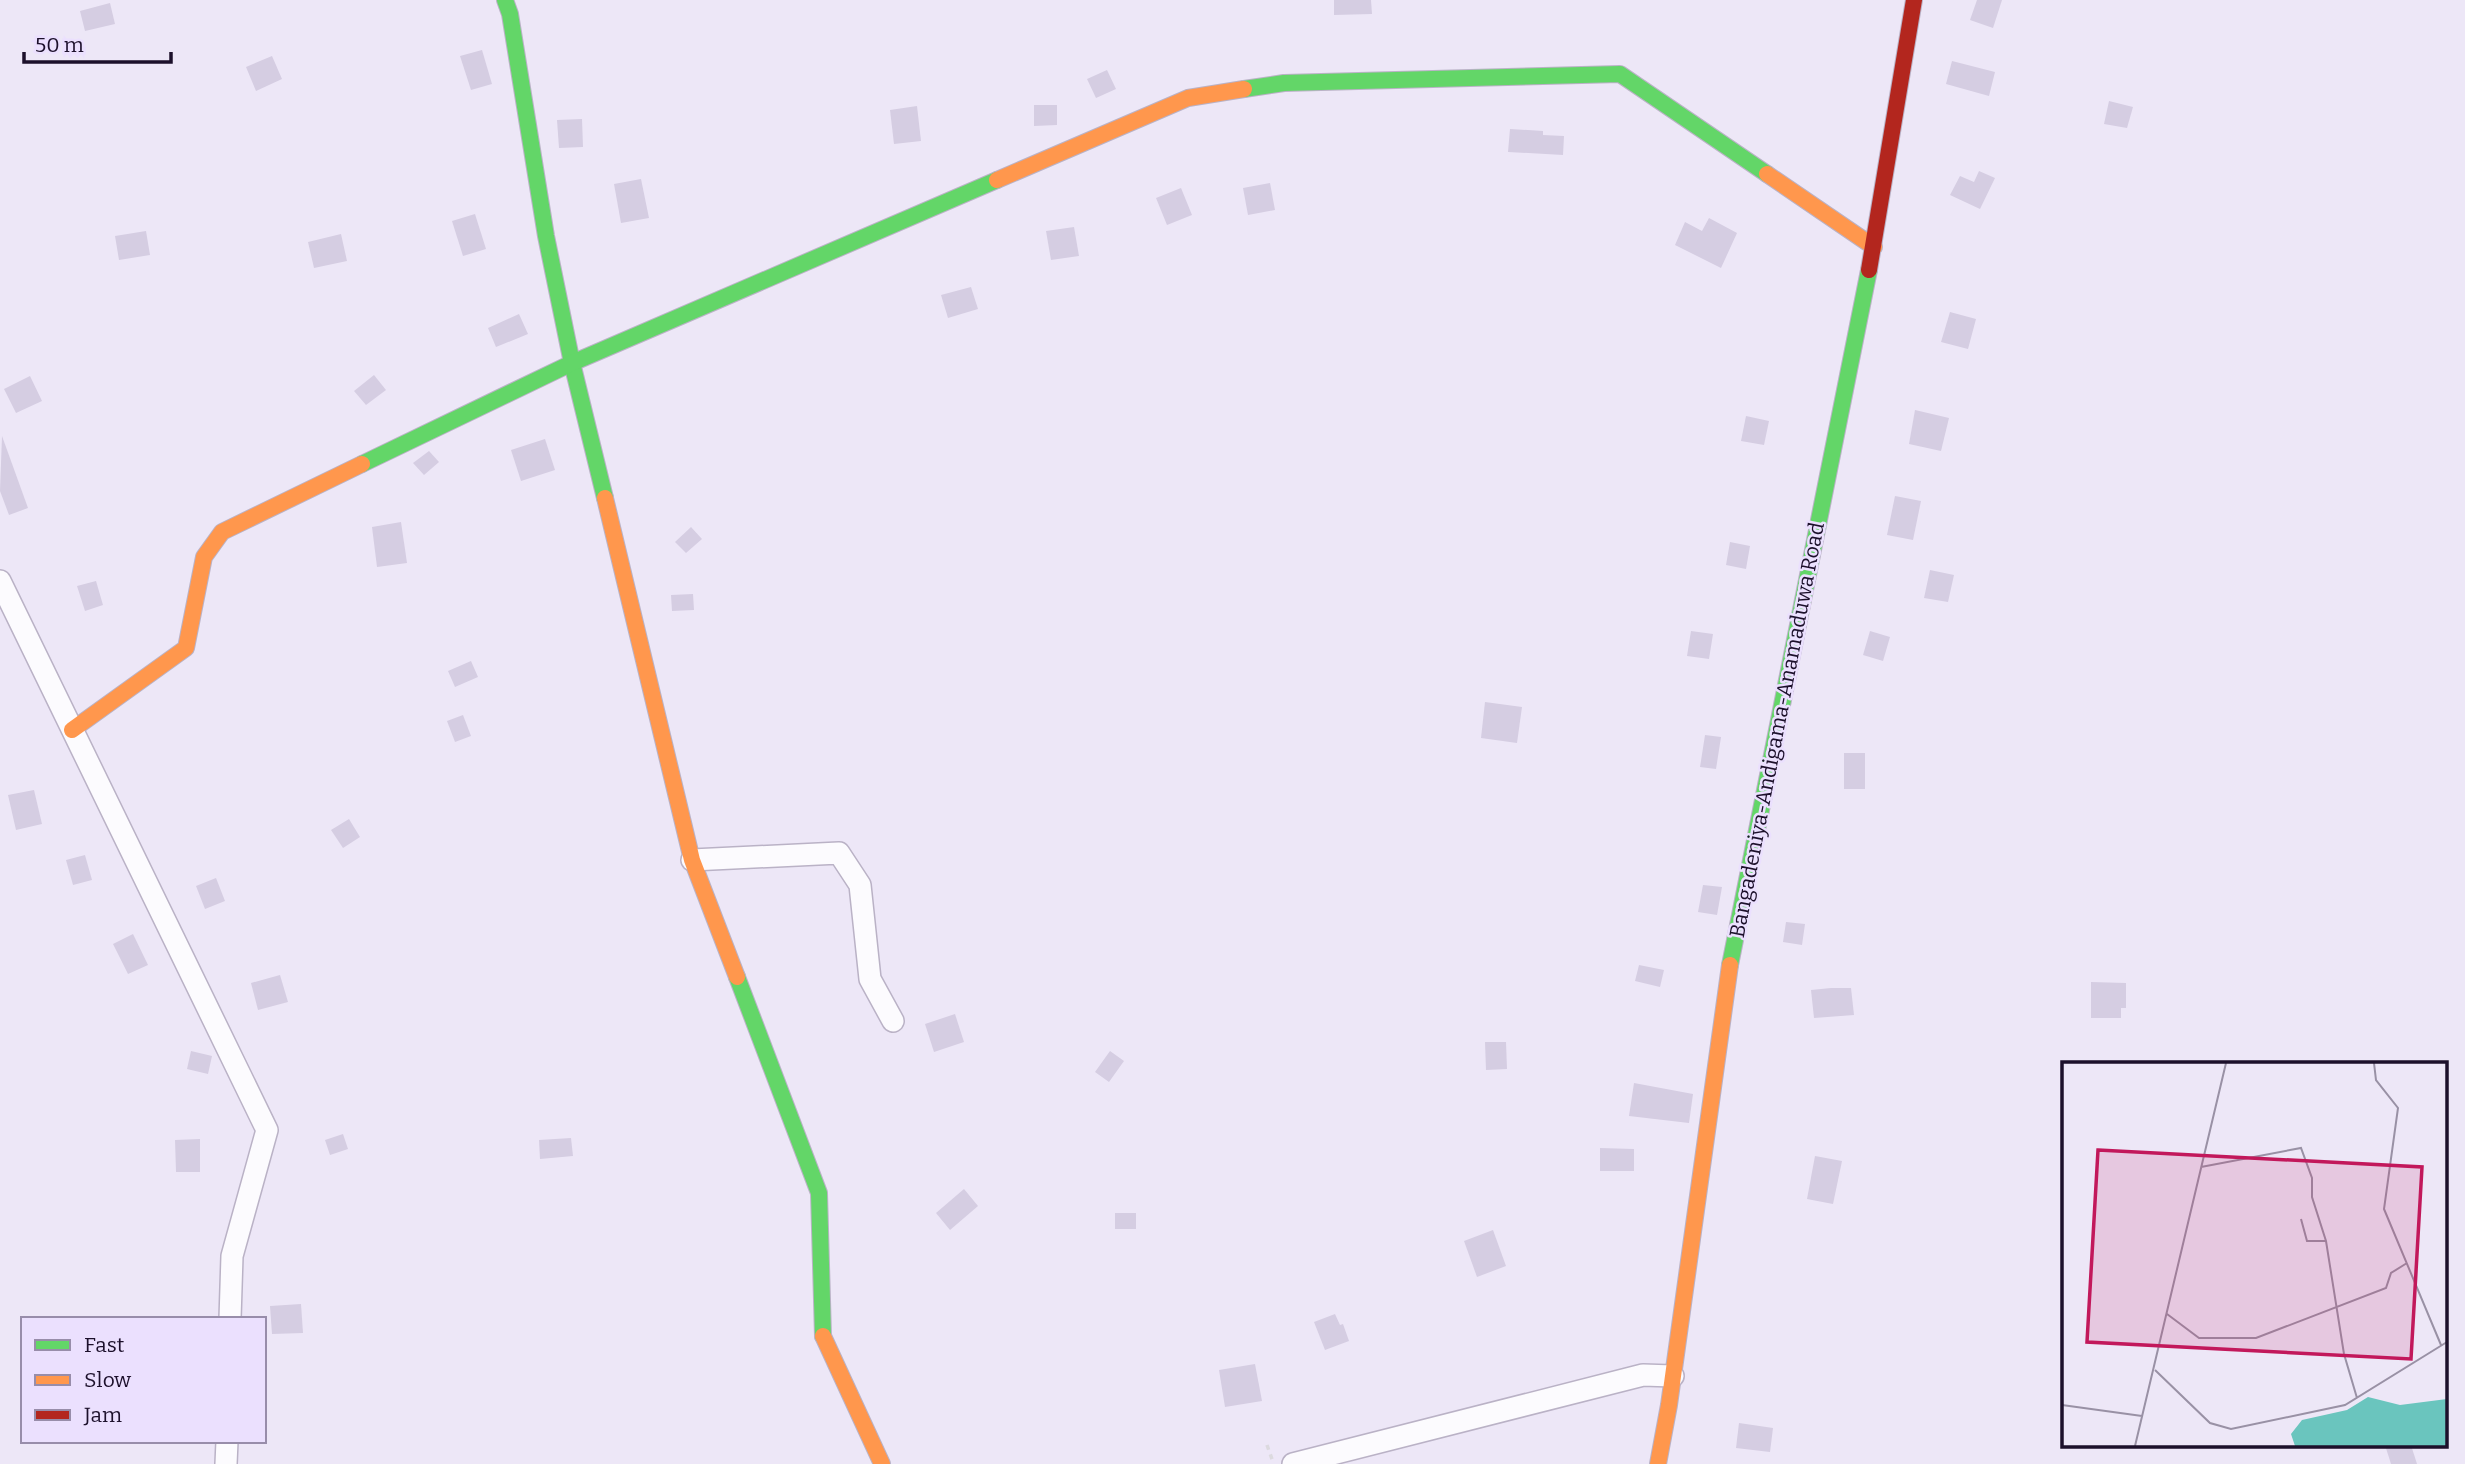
<svg xmlns="http://www.w3.org/2000/svg" width="2465" height="1464" font-family="Bitter,serif">
  <style>
    .building { fill: #d5cde2 }
    .lines { fill: none; stroke-linecap: round; stroke-linejoin: round }
    .street-casing { stroke: #bab2c6; stroke-width: 24 }
    .fast-casing { stroke: #bab2c6; stroke-width: 18 }
    .slow-casing { stroke: #bab2c6; stroke-width: 18 }
    .jam-casing { stroke: #bab2c6; stroke-width: 18 }
    .path { stroke: #dcdadf; stroke-width: 3.5; stroke-dasharray: 5 5; stroke-linecap: butt }
    .street { stroke: #fcfbfe; stroke-width: 21 }
    .fast { stroke: #63d668; stroke-width: 16 }
    .slow { stroke: #ff974d; stroke-width: 16 }
    .jam { stroke: #b3261e; stroke-width: 16 }
    .labels { text-anchor: middle; dominant-baseline: central; stroke-width: 5; stroke-linejoin: round; paint-order: stroke }
    .street-label { font-size: 21px; fill: #1c102b; stroke: #ebe0fe }
    .inset-road { fill: none; stroke: #9991a5; stroke-width: 2 }
    .view { fill: #c2185b; fill-opacity: 0.15; stroke: #c2185b; stroke-width: 3.5 }
    .inset-edge { fill: none; stroke: #1c102b; stroke-width: 3.5 }
  </style>
  <rect width="100%" height="100%" fill="#ede7f7"/>
  <g class="building">
    <polygon points="1334,0 1371,0 1372,14 1334,15"/>
    <polygon points="1977,0 2002,0 1993,28 1970,20"/>
    <polygon points="110,3 115,24 85,31 80,11"/>
    <polygon points="482,50 492,84 471,90 460,56"/>
    <polygon points="272,56 282,79 256,91 246,67"/>
    <polygon points="1952,61 1995,72 1989,96 1946,84"/>
    <polygon points="1107,70 1116,89 1096,98 1087,79"/>
    <polygon points="2109,101 2133,107 2127,128 2104,124"/>
    <polygon points="1034,105 1057,105 1057,125 1034,126"/>
    <polygon points="917,106 921,141 894,144 890,110"/>
    <polygon points="582,119 583,147 559,148 557,120"/>
    <polygon points="1510,129 1543,131 1543,135 1564,136 1563,155 1508,152"/>
    <polygon points="1979,171 1995,178 1980,209 1950,195 1960,176 1974,182"/>
    <polygon points="641,179 649,218 621,223 614,184"/>
    <polygon points="1270,183 1275,210 1248,215 1243,188"/>
    <polygon points="1181,188 1192,215 1167,225 1156,198"/>
    <polygon points="475,214 486,249 463,256 452,221"/>
    <polygon points="1709,218 1737,233 1721,268 1675,245 1685,222 1702,231"/>
    <polygon points="1074,227 1079,256 1051,260 1046,231"/>
    <polygon points="146,231 150,255 119,260 115,236"/>
    <polygon points="341,234 347,261 314,268 308,242"/>
    <polygon points="971,287 978,309 948,318 941,295"/>
    <polygon points="1950,312 1976,319 1968,349 1941,342"/>
    <polygon points="519,314 528,334 496,347 488,328"/>
    <polygon points="374,375 386,390 366,405 354,391"/>
    <polygon points="30,376 42,401 16,413 4,389"/>
    <polygon points="1915,410 1949,418 1941,451 1909,444"/>
    <polygon points="1746,416 1769,421 1764,445 1741,441"/>
    <polygon points="2,436 28,508 9,515 0,491"/>
    <polygon points="545,439 555,470 521,481 511,450"/>
    <polygon points="429,451 439,462 424,475 413,463"/>
    <polygon points="1895,496 1921,501 1913,540 1887,535"/>
    <polygon points="401,522 407,563 377,567 372,527"/>
    <polygon points="691,527 702,539 686,553 675,542"/>
    <polygon points="1730,542 1750,546 1746,569 1726,565"/>
    <polygon points="1930,570 1954,575 1948,602 1924,598"/>
    <polygon points="96,581 103,605 85,611 77,586"/>
    <polygon points="693,594 694,610 672,611 671,595"/>
    <polygon points="1691,631 1713,634 1709,659 1687,656"/>
    <polygon points="1870,631 1890,637 1883,661 1863,655"/>
    <polygon points="471,661 478,677 455,687 448,671"/>
    <polygon points="1485,702 1522,707 1517,743 1481,738"/>
    <polygon points="463,715 471,736 455,742 447,721"/>
    <polygon points="1705,735 1721,737 1716,769 1700,767"/>
    <rect x="1844" y="753" width="21" height="36"/>
    <polygon points="34,790 42,824 16,830 8,795"/>
    <polygon points="349,819 360,837 343,848 331,830"/>
    <polygon points="85,855 92,880 73,885 66,860"/>
    <polygon points="216,878 225,901 205,909 196,886"/>
    <polygon points="1703,885 1722,887 1717,915 1698,912"/>
    <polygon points="1786,922 1805,924 1802,945 1783,942"/>
    <polygon points="133,934 148,965 128,974 113,944"/>
    <polygon points="1639,965 1664,970 1660,987 1635,981"/>
    <polygon points="280,975 288,1002 258,1010 251,983"/>
    <polygon points="2091,982 2126,983 2126,1008 2121,1008 2121,1018 2091,1018"/>
    <polygon points="1831,988 1851,988 1854,1015 1814,1018 1811,990"/>
    <polygon points="955,1014 964,1042 934,1052 925,1024"/>
    <polygon points="1485,1042 1506,1042 1507,1069 1486,1070"/>
    <polygon points="191,1051 212,1056 208,1074 187,1069"/>
    <polygon points="1110,1051 1124,1061 1109,1082 1095,1072"/>
    <polygon points="1634,1083 1693,1094 1689,1123 1629,1116"/>
    <polygon points="343,1134 348,1149 330,1155 325,1140"/>
    <polygon points="571,1138 573,1156 540,1159 539,1140"/>
    <polygon points="200,1139 200,1172 176,1172 175,1140"/>
    <polygon points="1600,1148 1634,1149 1634,1171 1600,1171"/>
    <polygon points="1815,1156 1842,1161 1833,1204 1807,1199"/>
    <polygon points="964,1189 978,1206 950,1230 936,1213"/>
    <rect x="1115" y="1213" width="21" height="16"/>
    <polygon points="1493,1230 1506,1266 1477,1277 1464,1241"/>
    <polygon points="301,1304 303,1333 272,1334 270,1306"/>
    <polygon points="1335,1314 1340,1325 1343,1324 1349,1341 1325,1350 1314,1322"/>
    <polygon points="1255,1364 1262,1401 1225,1407 1219,1370"/>
    <polygon points="1739,1423 1773,1428 1770,1452 1736,1448"/>
    <polygon points="2385,1445 2411,1445 2417,1464 2391,1464"/>
  </g>
  <g class="lines">
    <g class="street-casing">
      <g id="street">
        <polyline points="0,581 267,1130 232,1256 230,1319"/>
        <polyline points="692,860 839,853 860,885 870,979 893,1021"/>
        <polyline points="226,1464 227,1441"/>
        <polyline points="1293,1464 1643,1375 1673,1376"/>
      </g>
    </g>
    <g class="fast-casing">
      <g id="fast">
        <polyline points="505,0 510,14 546,236 572,363 605,498"/>
        <polyline points="1244,89 1284,83 1620,74 1767,174"/>
        <polyline points="362,464 572,363 997,180"/>
        <polyline points="1730,965 1869,270"/>
        <polyline points="737,977 819,1193 823,1336"/>
      </g>
    </g>
    <g class="slow-casing">
      <g id="slow">
        <polyline points="1767,174 1874,247"/>
        <polyline points="997,180 1188,98 1244,89"/>
        <polyline points="605,498 692,860 737,977"/>
        <polyline points="72,730 186,648 204,557 222,532 362,464"/>
        <polyline points="823,1336 882,1464"/>
        <polyline points="1658,1464 1669,1405 1730,965"/>
      </g>
    </g>
    <g class="jam-casing">
      <polyline id="jam" points="1869,270 1914,0"/>
    </g>
    <polyline class="path" points="1267,1445 1273,1462"/>
    <use href="#street" class="street"/>
    <use href="#fast" class="fast"/>
    <use href="#slow" class="slow"/>
    <use href="#jam" class="jam"/>
  </g>
  <g class="labels">
    <g class="street-label">
      <text transform="translate(1777 730) rotate(-79)">Bangadeniya-Andigama-Anamaduwa Road</text>
    </g>
  </g>
  <g transform="translate(2062 1062)">
    <rect width="385" height="385" fill="#ede7f7"/>
    <path d="M306,335L338,343L385,337V384H233L229,372L240,358L285,348Z" fill="#6ac5be"/>
    <path class="inset-road" d="M312,1L314,18L336,46L322,147L379,283M139,105L239,86L250,116V135L264,179L282,292L295,336M239,157L245,179H264M105,252L137,276H194L324,226L329,211L345,201M93,308L148,361L169,367L283,343L385,280M0,343L80,354M73,384L164,1"/>
    <path class="view" d="M36,88L360,105L349,297L25,280Z"/>
    <rect width="385" height="385" class="inset-edge"/>
  </g>
  <rect x="21" y="1317" width="245" height="126" fill="#ebe0fe" stroke="#988daa" stroke-width="2"/>
  <rect x="35" y="1340" width="35" height="10" fill="#63d668" stroke="#988daa" stroke-width="2"/>
  <text x="84" y="1352" font-size="21" fill="#1c102b">Fast</text>
  <rect x="35" y="1375" width="35" height="10" fill="#ff974d" stroke="#988daa" stroke-width="2"/>
  <text x="84" y="1387" font-size="21" fill="#1c102b">Slow</text>
  <rect x="35" y="1410" width="35" height="10" fill="#b3261e" stroke="#988daa" stroke-width="2"/>
  <text x="84" y="1422" font-size="21" fill="#1c102b">Jam</text>
  <path d="M24 52v10h147v-10" fill="none" stroke="#1c102b" stroke-width="3.5"/>
  <text x="35" y="52" font-size="21" fill="#1c102b" stroke="#ebe0fe" stroke-width="5" paint-order="stroke">50 m</text>
</svg>
